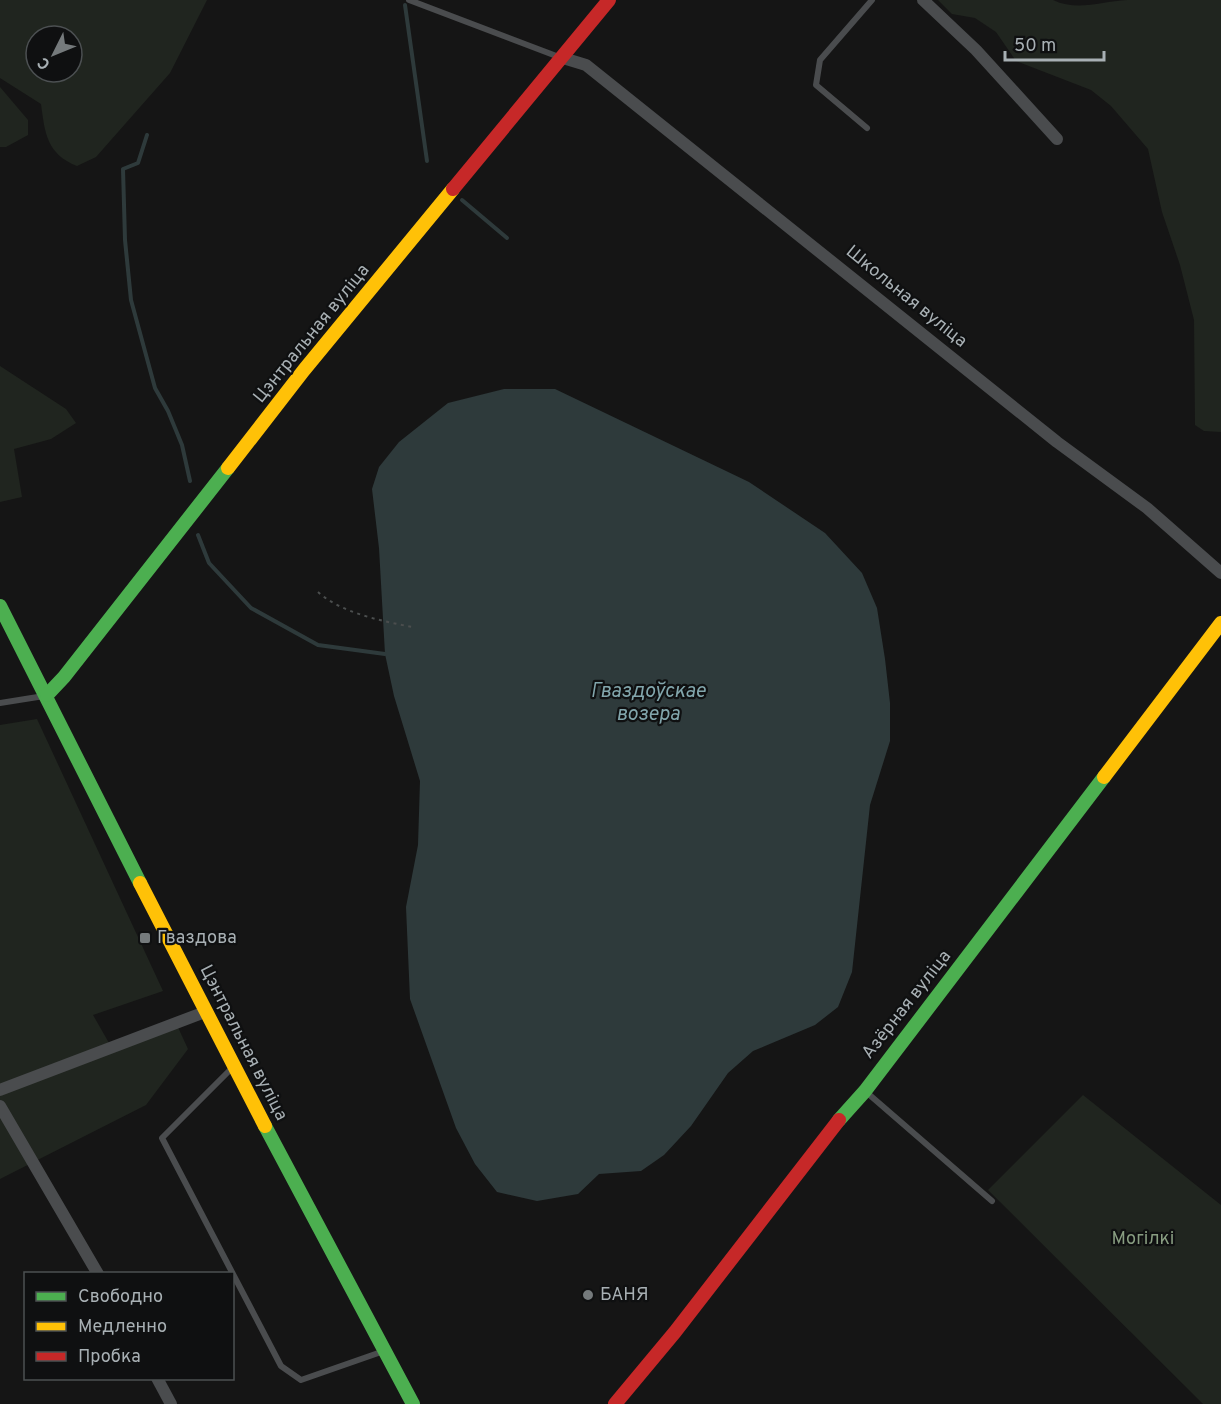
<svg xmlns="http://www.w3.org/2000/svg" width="1221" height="1404" font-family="Overpass,sans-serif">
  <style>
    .green { fill: #20251f; fill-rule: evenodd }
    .water { fill: #2e3a3b }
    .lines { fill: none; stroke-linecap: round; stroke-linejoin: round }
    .stream { stroke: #2e3a3b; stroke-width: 4 }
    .path { stroke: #4b4e4e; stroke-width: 2; stroke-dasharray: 3 4.5; stroke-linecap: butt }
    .lane { stroke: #4a4c4e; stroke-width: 6 }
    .street { stroke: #4a4c4e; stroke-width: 12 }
    .fast { stroke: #4caf50; stroke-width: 14 }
    .slow { stroke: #ffc107; stroke-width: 14 }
    .jam { stroke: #c62828; stroke-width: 14 }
    .poi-dot { fill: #757a7c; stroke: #0f1011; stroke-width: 2 }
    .labels { text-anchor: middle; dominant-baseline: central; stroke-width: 4.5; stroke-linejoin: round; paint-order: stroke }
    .street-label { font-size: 18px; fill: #a8b0b4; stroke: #0f1011 }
    .poi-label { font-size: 18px; fill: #a8b0b4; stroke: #0f1011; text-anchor: start }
    .park-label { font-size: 18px; fill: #889d81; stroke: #0f1011 }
    .water-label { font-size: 20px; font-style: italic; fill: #82a6ac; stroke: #0f1011 }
  </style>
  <rect width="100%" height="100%" fill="#151515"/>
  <g class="green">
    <path d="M0,0H207L170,73L96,157L77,166C47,154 45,134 41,104L0,78ZM36,36H72V72H36Z"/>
    <path d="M938,0H1053C1078,12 1102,1 1127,0C1158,0 1190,0 1221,0V432L1204,431L1195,425L1194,320L1180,265L1162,212L1148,149L1111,106L1091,90L1016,61L996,32L975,18L952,14Z"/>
    <polygon points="0,87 28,120 28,135 6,147 0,147"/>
    <polygon points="0,366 66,409 76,423 51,439 14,449 22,497 0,502"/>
    <polygon points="37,719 163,991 93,1015 109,1043 176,1023 188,1049 146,1105 0,1179 0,725"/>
    <polygon points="1083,1095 1221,1205 1221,1404 1203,1404 988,1190"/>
  </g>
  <polygon class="water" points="504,389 555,389 749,482 825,533 862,573 877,608 885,659 890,703 890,741 870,805 852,972 838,1007 815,1025 753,1051 728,1073 691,1126 664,1155 641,1171 599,1174 578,1194 537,1201 497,1192 475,1164 456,1128 410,999 406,907 418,845 420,781 394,696 385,654 379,548 372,489 379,467 399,442 448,403"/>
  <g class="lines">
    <g class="stream">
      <polyline points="405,5 427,161"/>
      <polyline points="147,135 138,163 123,169 125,240 131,300 155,388 168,411 182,445 190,481"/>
      <polyline points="462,200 507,238"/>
      <polyline points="198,535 209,563 251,608 318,645 385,654"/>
    </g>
    <path class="path" d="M318,592C341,613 382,621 412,627"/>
    <g class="lane">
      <polyline points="409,0 559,57"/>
      <polyline points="867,128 816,85 820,60 872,0"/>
      <polyline points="0,703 44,696"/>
      <polyline points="233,1067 162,1138 281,1366 301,1380 384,1351"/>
      <polyline points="865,1091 992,1201"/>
    </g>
    <g class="street">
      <polyline points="923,0 976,50 1057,139"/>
      <polyline points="563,58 586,65 1057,442 1147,508 1221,573"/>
      <polyline points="0,1090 205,1012"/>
      <polyline points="0,1106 98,1274"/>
      <polyline points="157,1378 171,1404"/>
    </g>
    <g class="fast">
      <polyline points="0,606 140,883"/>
      <polyline points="47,695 64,677 228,468"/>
      <polyline points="839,1120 865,1091 1104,777"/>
      <polyline points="265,1126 413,1404"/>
    </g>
    <g class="slow">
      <polyline points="228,468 304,370 453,189"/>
      <polyline points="1104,777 1221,623"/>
      <polyline points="140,883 265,1126"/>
    </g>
    <g class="jam">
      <polyline points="453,189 609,0"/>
      <polyline points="615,1404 675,1332 839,1120"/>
    </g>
  </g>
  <g class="poi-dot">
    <rect x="139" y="932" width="12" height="12" rx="3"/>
    <circle cx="588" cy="1295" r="6"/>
  </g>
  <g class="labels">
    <g class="street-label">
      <text transform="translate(906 297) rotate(39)">Школьная вуліца</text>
      <text transform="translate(312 334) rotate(-51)">Цэнтральная вуліца</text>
      <text transform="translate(907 1005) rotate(-52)">Азёрная вуліца</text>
      <text transform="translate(243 1043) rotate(63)">Цэнтральная вуліца</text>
    </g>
    <g class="poi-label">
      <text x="157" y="938">Гваздова</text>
      <text x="600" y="1295">БАНЯ</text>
    </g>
    <g class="park-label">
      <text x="1143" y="1239">Могілкі</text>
    </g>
    <g class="water-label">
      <text x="648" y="692">Гваздоўскае<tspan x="648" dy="23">возера</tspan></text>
    </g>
  </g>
  <rect x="24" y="1272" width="210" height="108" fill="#0f1011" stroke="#4c5052" stroke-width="1.5"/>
  <rect x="36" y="1292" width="30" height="9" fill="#4caf50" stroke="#4c5052" stroke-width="1.5"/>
  <text x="78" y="1302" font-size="18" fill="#a8b0b4">Свободно</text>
  <rect x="36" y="1322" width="30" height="9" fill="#ffc107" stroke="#4c5052" stroke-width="1.5"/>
  <text x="78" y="1332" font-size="18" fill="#a8b0b4">Медленно</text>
  <rect x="36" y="1352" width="30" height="9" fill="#c62828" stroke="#4c5052" stroke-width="1.5"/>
  <text x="78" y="1362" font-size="18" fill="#a8b0b4">Пробка</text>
  <g transform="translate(54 54) rotate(227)"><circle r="28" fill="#0f1011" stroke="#4c5052" stroke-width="1.5"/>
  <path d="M0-4.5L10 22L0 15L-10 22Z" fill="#757a7c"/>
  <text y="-9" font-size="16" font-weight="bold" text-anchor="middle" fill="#a8b0b4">С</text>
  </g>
  <path d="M1005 51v9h99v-9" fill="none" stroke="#a8b0b4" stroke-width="3"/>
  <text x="1014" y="51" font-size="18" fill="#a8b0b4" stroke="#0f1011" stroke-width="4.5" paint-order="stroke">50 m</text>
</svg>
